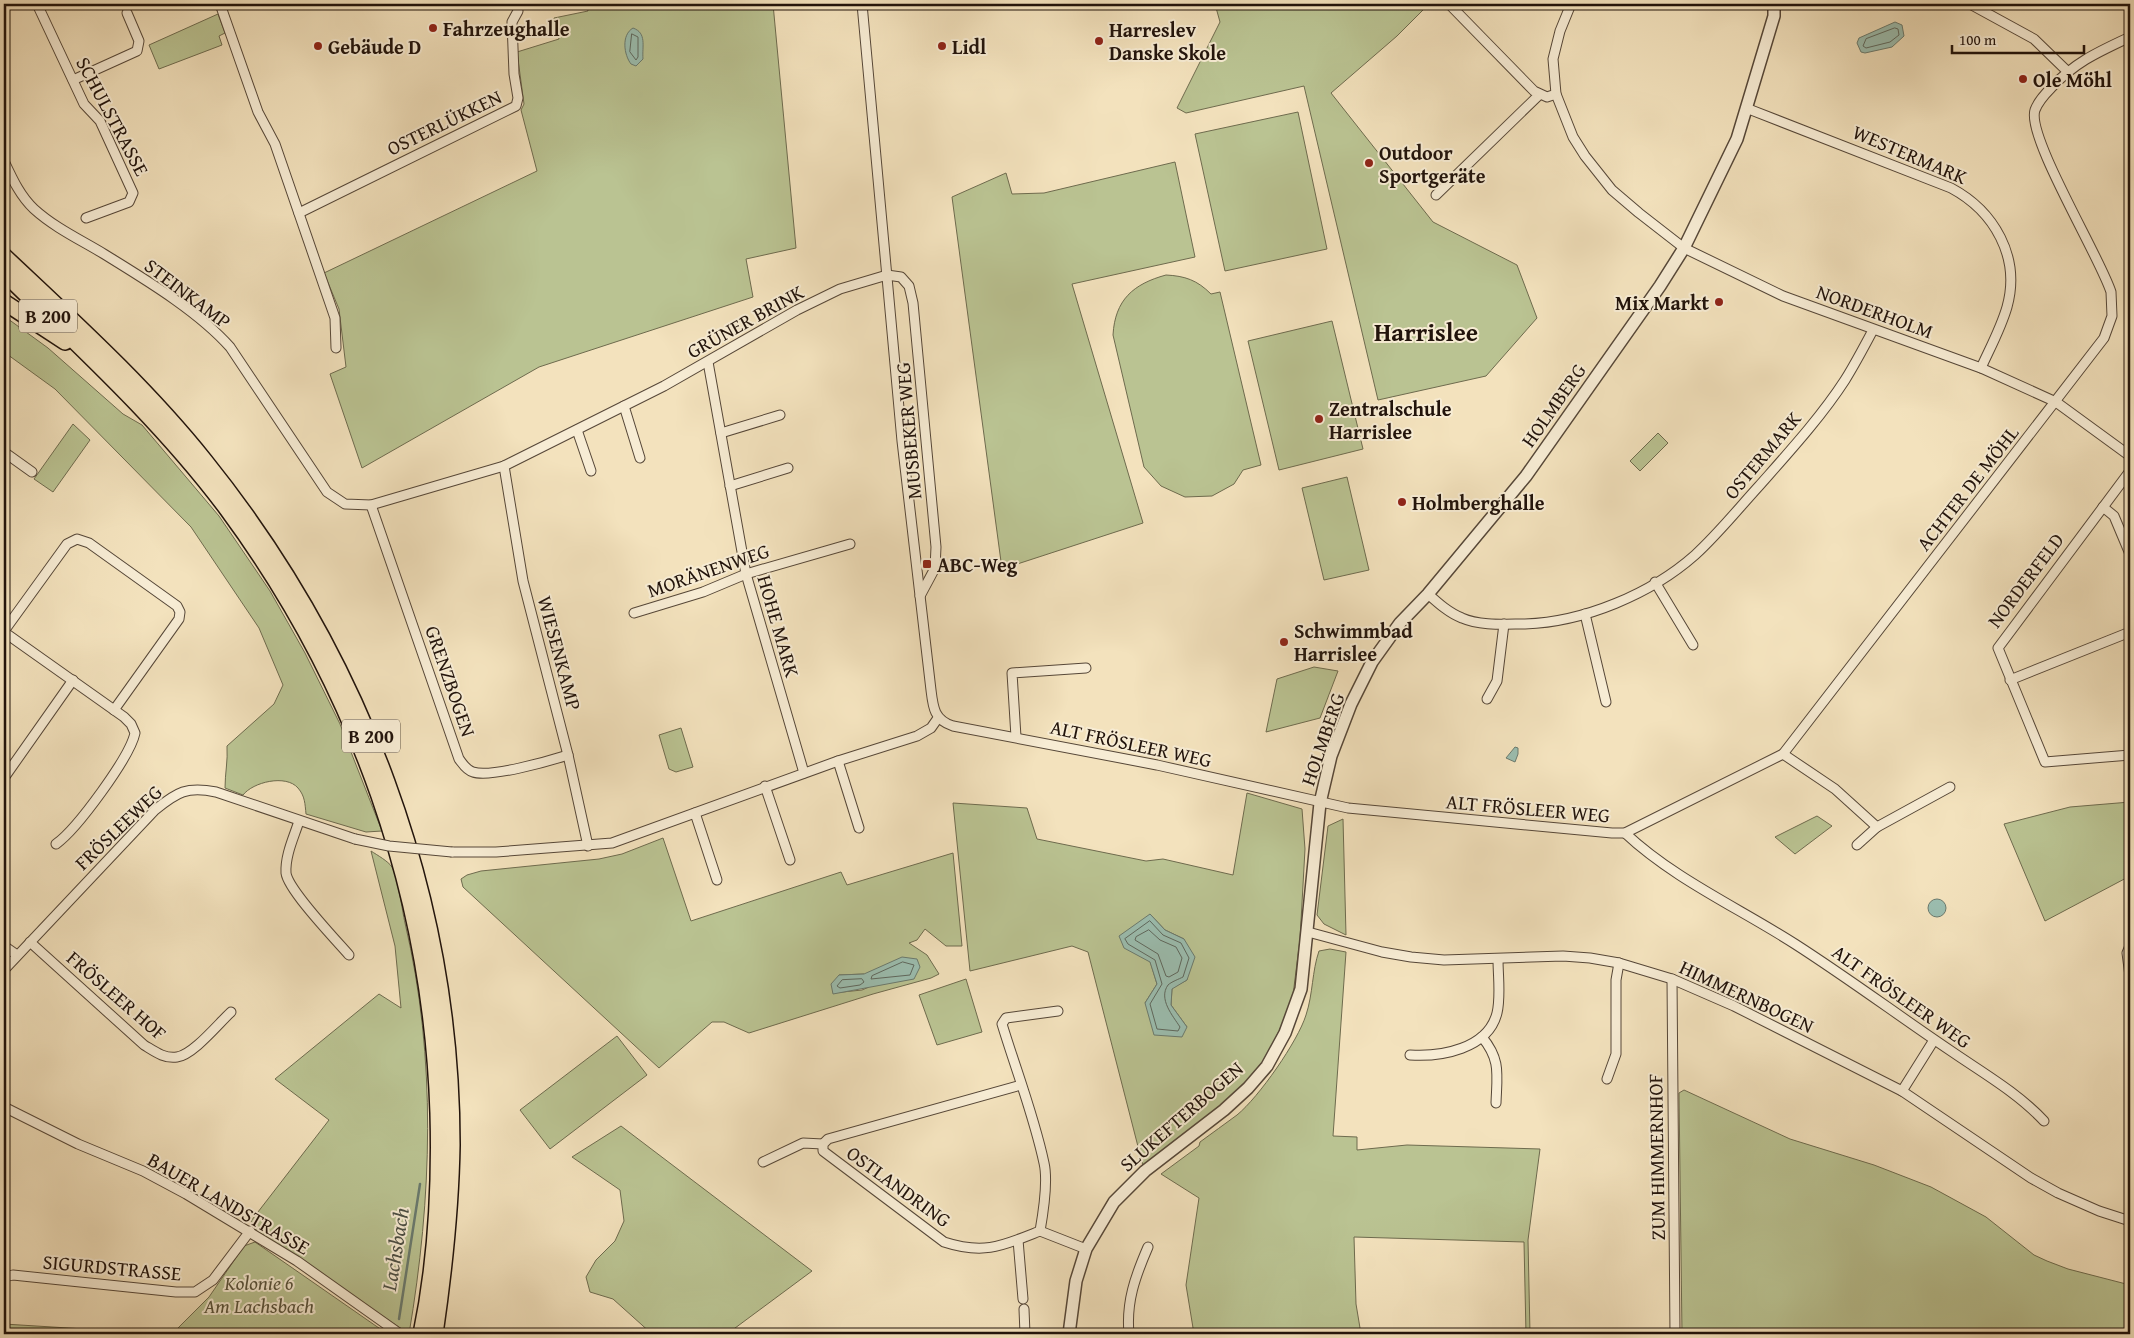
<svg xmlns="http://www.w3.org/2000/svg" width="2134" height="1338" font-family="'Gentium Book Plus',serif">
  <style>
    .green { fill: #bac392; stroke: #6e6b4e; fill-rule: evenodd }
    .water { fill: #9bbeb0; stroke: #6a7a6e }
    .lines { fill: none; stroke-linecap: round; stroke-linejoin: round }
    .shore { stroke: #5e685e; stroke-width: 1 }
    .stream { stroke: #6a7a6e; stroke-width: 2.5 }
    .minor-casing { stroke: #564738; stroke-width: 11 }
    .tertiary-casing { stroke: #564738; stroke-width: 14 }
    .trunk-casing { stroke: #21130b; stroke-width: 18 }
    .minor { stroke: #f7ecd4; stroke-width: 9 }
    .tertiary { stroke: #f7ecd4; stroke-width: 11 }
    .trunk { stroke: #f3e2bd; stroke-width: 15 }
    .minor-bridge-casing { stroke: #564738; stroke-width: 11; stroke-linecap: butt }
    .minor-bridge { stroke: #f7ecd4; stroke-width: 9 }
    .poi-dot { fill: #8f2418; stroke: #f7ecd4; stroke-width: 2 }
    .labels { text-anchor: middle; dominant-baseline: central; stroke-width: 4; stroke-linejoin: round; paint-order: stroke }
    .shield { fill: #f7ecd4; stroke: #615447; stroke-width: 1 }
    .shield-label { font-size: 19px; font-weight: bold; fill: #21130b }
    .poi-label { font-size: 20px; font-weight: bold; fill: #21130b; stroke: #f7ecd4; text-anchor: start }
    .street-label { font-size: 20px; fill: #21130b; stroke: #f7ecd4 }
    .park-label { font-size: 20px; font-style: italic; fill: #57513a; stroke: #f7ecd4 }
    .water-label { font-size: 21px; font-style: italic; fill: #4c4f45; stroke: #f7ecd4 }
    .district-label { font-size: 25px; font-weight: bold; fill: #21130b; stroke: #f7ecd4 }
  </style>
  <rect width="100%" height="100%" fill="#f3e2bd"/>
  <filter id="stains"><feTurbulence type="fractalNoise" baseFrequency=".004" numOctaves="4"/><feColorMatrix values="0 0 0 0 .2 0 0 0 0 .09 0 0 0 0 .02 0 0 0 .5 -.17"/></filter>
  <radialGradient id="worn" r=".72"><stop offset=".6" stop-color="#630" stop-opacity="0"/><stop offset="1" stop-color="#630" stop-opacity=".3"/></radialGradient>
  <g class="green">
    <polygon points="586,4 773,4 796,248 746,259 753,297 539,367 362,468 330,374 346,367 339,309 324,273 537,171 521,110 524,104 517,52 559,39 554,18 588,11"/>
    <polygon points="1215,4 1429,4 1397,36 1331,93 1433,222 1517,265 1537,318 1486,376 1378,400 1304,86 1186,113 1177,108 1220,22"/>
    <polygon points="218,14 225,33 219,36 222,45 159,69 149,45"/>
    <polygon points="1298,112 1327,249 1225,271 1195,134"/>
    <polygon points="1175,162 1195,257 1072,284 1143,523 1002,569 952,197 1006,173 1012,194 1044,193"/>
    <path d="M1166,275C1185,276 1197,280 1211,294L1220,292L1261,465L1243,470L1234,484L1212,496L1185,497L1161,486L1144,467L1113,335C1115,300 1133,284 1166,275Z"/>
    <path d="M4,316L48,348L123,414L142,425L219,516L270,591L305,653L340,724L382,831L366,832L306,814C305,804 305,796 298,788C286,774 253,782 243,795L225,788C225,773 228,761 227,746L274,704L283,685L259,628L191,527L55,389L4,352Z"/>
    <polygon points="1332,321 1363,449 1279,470 1248,341"/>
    <polygon points="73,424 90,440 53,492 34,479"/>
    <polygon points="1658,433 1668,443 1640,471 1630,461"/>
    <polygon points="1347,477 1369,570 1324,580 1302,488"/>
    <polygon points="1314,667 1338,671 1320,718 1266,732 1277,679"/>
    <polygon points="681,728 693,767 676,772 669,769 659,735"/>
    <path d="M1247,793L1302,809L1305,849L1300,939L1292,1003L1264,1063L1222,1108L1143,1166L1088,952L1072,946L970,971L953,803L1027,808L1037,839L1146,861L1163,859L1233,875ZM1150,914L1165,930L1184,939L1187,980L1172,988L1171,1005L1187,1027L1145,1003L1157,984L1150,961Z"/>
    <polygon points="2130,802 2130,876 2045,921 2004,824 2070,807"/>
    <polygon points="1817,816 1832,826 1795,854 1775,837"/>
    <polygon points="1343,819 1346,935 1324,924 1317,915 1328,826"/>
    <path d="M663,838L691,921L841,872L847,885L953,853L962,946H946L925,929L917,940L909,943L927,955L939,974L931,978L873,994L749,1033L724,1022H712L659,1068L463,887L461,879L467,875L481,871L599,859L622,854ZM864,974L869,987L862,990L833,993L839,975Z"/>
    <path d="M371,851C377,855 388,861 392,867C398,877 402,910 405,923C437,1059 432,1198 409,1334L253,1228L251,1221L329,1120L275,1079L379,994L401,1008L395,946Z"/>
    <path d="M1330,949L1346,952L1333,1136L1357,1137V1150L1407,1145L1540,1149L1528,1240L1530,1334H1526L1524,1242L1354,1237L1356,1304L1361,1334H1194L1186,1285L1199,1198L1161,1174L1199,1146L1200,1142C1212,1133 1225,1124 1237,1115C1259,1097 1298,1041 1306,1015C1313,994 1312,971 1319,951Z"/>
    <polygon points="966,979 982,1032 937,1045 919,995"/>
    <polygon points="617,1036 647,1075 550,1149 520,1110"/>
    <polygon points="1684,1090 1790,1139 1874,1165 1931,1187 1986,1217 2034,1255 2047,1261 2068,1269 2130,1285 2130,1334 1682,1334 1679,1093"/>
    <polygon points="621,1126 812,1271 727,1334 652,1334 613,1299 590,1292 586,1277 596,1260 615,1241 624,1221 620,1190 572,1157"/>
    <polygon points="255,1242 376,1326 388,1334 172,1334 209,1297 244,1246"/>
    <polygon points="4,1324 165,1334 4,1334"/>
  </g>
  <g class="water">
    <polygon points="1895,22 1902,25 1904,36 1892,47 1865,53 1861,52 1857,43 1859,38"/>
    <path d="M633,28C647,33 642,46 643,59L636,66L631,64C624,55 621,35 633,28Z"/>
    <polygon points="1515,747 1518,748 1518,754 1515,762 1506,758"/>
    <circle cx="1937" cy="908" r="9"/>
    <polygon points="1150,914 1165,930 1184,939 1195,957 1187,980 1172,989 1171,1005 1187,1027 1182,1037 1154,1035 1145,1003 1157,984 1150,962 1124,948 1119,936"/>
    <polygon points="902,957 917,959 920,967 914,979 833,994 831,984 839,975 864,974"/>
  </g>
  <g class="lines">
    <g class="shore">
      <polygon points="1895,28 1898,29 1899,35 1890,42 1866,48 1863,46 1866,39"/>
      <polygon points="632,34 638,37 638,57 636,60 630,52"/>
      <path d="M1150,921L1163,935L1181,943L1189,958L1183,977C1179,979 1171,982 1168,985C1158,999 1173,1016 1180,1027L1178,1031L1157,1029L1150,1004L1162,984L1155,960L1128,944L1125,939Z"/>
      <polygon points="1149,930 1160,940 1176,947 1182,958 1178,972 1169,977 1166,976 1158,954 1135,940 1136,937"/>
      <polygon points="903,962 914,965 910,975 871,979 872,976"/>
      <polygon points="862,979 864,982 860,985 840,988 837,986 842,980"/>
    </g>
    <polyline class="stream" points="399,1319 420,1184"/>
    <g class="minor-casing">
      <g id="minor">
        <polyline points="37,4 84,104 100,121 133,193 129,202 86,218"/>
        <polyline points="220,4 258,112 275,144 335,318 336,348"/>
        <path d="M862,4L902,441L931,690C933,707 934,720 953,726L1157,765L1348,808L1612,833H1625L1783,754L2104,338L2112,316L2111,292C2100,257 2026,136 2035,110C2038,102 2045,94 2051,88C2075,62 2098,52 2130,37"/>
        <polyline points="1449,4 1534,91 1547,97 1556,94"/>
        <polyline points="1571,4 1560,31 1553,59 1556,94 1573,137 1585,156 1612,190 1639,213 1684,248 1783,296 1981,368 2056,402 2130,456"/>
        <polyline points="1970,4 2034,39 2067,71"/>
        <polyline points="73,80 137,51 139,41 127,13"/>
        <path d="M1746,108L1951,188C1994,211 2021,257 2007,307C2001,328 1990,348 1981,368"/>
        <path d="M4,161C12,178 20,196 34,209C55,228 81,240 104,254C146,280 198,311 230,347L327,492L345,504L371,505L504,466L664,386L797,310L840,289L887,275L901,277L909,286L913,303L936,547L935,568L920,596"/>
        <polyline points="1436,195 1539,95"/>
        <polyline points="299,213 516,106 518,98 514,74 512,22 518,11"/>
        <polyline points="708,362 746,574 804,773"/>
        <polyline points="624,406 640,458"/>
        <polyline points="577,430 591,471"/>
        <polyline points="721,433 780,415"/>
        <polyline points="4,452 32,472"/>
        <polyline points="504,466 523,581 568,755 588,846"/>
        <polyline points="2130,471 1998,648 2045,762 2130,755"/>
        <polyline points="730,486 788,468"/>
        <path d="M371,505L459,759C463,764 466,770 473,772C490,778 549,761 568,755"/>
        <polyline points="2103,507 2114,516 2130,554"/>
        <polyline points="1655,582 1693,645"/>
        <path d="M1428,594C1438,603 1449,613 1462,618C1480,626 1506,624 1525,624C1584,622 1651,594 1695,555C1718,534 1738,509 1759,486C1789,452 1821,417 1845,380C1855,364 1864,347 1873,330"/>
        <polyline points="634,613 703,592 746,574 850,544"/>
        <polyline points="1585,614 1606,702"/>
        <polyline points="4,631 67,544 77,539 89,543 177,606 180,612 179,619 114,710"/>
        <path d="M4,632L124,717L131,724L135,733C130,757 77,829 56,844"/>
        <polyline points="2010,680 2130,632"/>
        <polyline points="1487,699 1497,681 1504,624"/>
        <polyline points="1016,737 1012,673 1086,668"/>
        <polyline points="1783,754 1835,789 1877,827"/>
        <polyline points="838,761 859,828"/>
        <polyline points="4,778 73,680"/>
        <polyline points="765,786 790,860"/>
        <polyline points="695,813 717,880"/>
        <path d="M299,821C294,837 285,855 286,873C288,890 336,940 349,955"/>
        <path d="M1625,833C1674,879 1739,908 1795,944C1848,978 1899,1016 1951,1051C1983,1073 2018,1093 2044,1121"/>
        <polyline points="1857,845 1877,827 1950,787"/>
        <polyline points="452,852 496,852 612,843 838,761 917,736 931,728 938,718"/>
        <polyline points="1308,932 1382,952 1411,957 1444,960 1563,956 1590,958 1619,963 1672,979 1734,1006 1902,1091 2031,1178 2058,1193 2099,1211 2130,1221"/>
        <path d="M30,942L144,1045C154,1051 164,1059 177,1057C193,1055 218,1024 231,1012"/>
        <polyline points="4,946 17,955"/>
        <polyline points="2130,946 2127,953 2130,976"/>
        <path d="M4,970L155,810C177,792 187,786 216,792L355,839"/>
        <polyline points="1672,979 1675,1334"/>
        <path d="M1482,1037C1501,1060 1497,1074 1496,1103"/>
        <path d="M1410,1055C1441,1057 1488,1049 1497,1013C1501,996 1498,977 1498,959"/>
        <polyline points="1607,1079 1616,1054 1616,980 1619,963"/>
        <path d="M1021,1085L828,1139L823,1144V1151L944,1242C984,1255 1002,1246 1040,1231C1043,1214 1048,1180 1044,1163C1034,1116 1016,1070 1002,1024L1006,1018L1058,1011"/>
        <polyline points="1902,1091 1934,1040"/>
        <polyline points="4,1107 78,1144 143,1171 186,1194 297,1261 400,1334"/>
        <polyline points="763,1162 803,1143 823,1144"/>
        <polyline points="1040,1231 1086,1249"/>
        <polyline points="1018,1240 1023,1299"/>
        <polyline points="4,1277 13,1275 176,1292 195,1292 213,1280 250,1231"/>
        <polyline points="1024,1309 1025,1334"/>
        <path d="M1129,1334C1126,1302 1135,1277 1148,1247"/>
      </g>
    </g>
    <g class="tertiary-casing">
      <polyline id="tertiary" points="1069,1334 1076,1281 1086,1249 1114,1202 1145,1171 1224,1110 1248,1088 1267,1066 1285,1033 1301,989 1320,803 1331,756 1351,704 1372,662 1400,623 1428,594 1526,476 1660,286 1684,248 1737,139 1774,16 1774,4"/>
    </g>
    <g class="trunk-casing">
      <g id="trunk">
        <path d="M4,256C73,321 146,387 205,461C361,655 452,895 452,1145C451,1209 444,1272 435,1334"/>
        <path d="M4,273C81,348 162,422 227,509C357,685 431,894 438,1113C440,1186 436,1262 421,1334"/>
        <polyline points="4,302 65,342"/>
      </g>
    </g>
    <use href="#minor" class="minor"/>
    <use href="#tertiary" class="tertiary"/>
    <use href="#trunk" class="trunk"/>
    <g class="minor-bridge-casing">
      <polyline id="minor-bridge" points="355,839 389,846 452,852"/>
    </g>
    <use href="#minor-bridge" class="minor-bridge"/>
  </g>
  <g class="poi-dot">
    <circle cx="433" cy="28" r="5"/>
    <circle cx="1099" cy="41" r="5"/>
    <circle cx="318" cy="46" r="5"/>
    <circle cx="942" cy="46" r="5"/>
    <circle cx="2023" cy="79" r="5"/>
    <circle cx="1369" cy="163" r="5"/>
    <circle cx="1719" cy="302" r="5"/>
    <circle cx="1319" cy="419" r="5"/>
    <circle cx="1402" cy="502" r="5"/>
    <rect x="922" y="559" width="10" height="10" rx="2.5"/>
    <circle cx="1284" cy="642" r="5"/>
  </g>
  <g class="labels">
    <g class="shield">
      <rect x="19" y="299.5" width="58" height="33" rx="4"/>
      <rect x="342" y="719.5" width="58" height="33" rx="4"/>
    </g>
    <g class="shield-label">
      <text x="48" y="316">B 200</text>
      <text x="371" y="736">B 200</text>
    </g>
    <g class="poi-label">
      <text x="443" y="28">Fahrzeughalle</text>
      <text x="1109" y="29">Harreslev<tspan x="1109" dy="23">Danske Skole</tspan></text>
      <text x="328" y="46">Gebäude D</text>
      <text x="952" y="46">Lidl</text>
      <text x="2033" y="79">Ole Möhl</text>
      <text x="1379" y="152">Outdoor<tspan x="1379" dy="23">Sportgeräte</tspan></text>
      <text x="1709" y="302" text-anchor="end">Mix Markt</text>
      <text x="1329" y="408">Zentralschule<tspan x="1329" dy="23">Harrislee</tspan></text>
      <text x="1412" y="502">Holmberghalle</text>
      <text x="937" y="564">ABC-Weg</text>
      <text x="1294" y="630">Schwimmbad<tspan x="1294" dy="23">Harrislee</tspan></text>
    </g>
    <g class="street-label">
      <text transform="translate(113 116) rotate(62)">SCHULSTRASSE</text>
      <text transform="translate(444 122) rotate(-26)">OSTERLÜKKEN</text>
      <text transform="translate(1910 154) rotate(23)">WESTERMARK</text>
      <text transform="translate(188 293) rotate(37)">STEINKAMP</text>
      <text transform="translate(1875 311) rotate(20)">NORDERHOLM</text>
      <text transform="translate(745 321) rotate(-29)">GRÜNER BRINK</text>
      <text transform="translate(1553 405) rotate(-55)">HOLMBERG</text>
      <text transform="translate(908 431) rotate(-95)">MUSBEKER WEG</text>
      <text transform="translate(1762 455) rotate(-50)">OSTERMARK</text>
      <text transform="translate(1967 488) rotate(-52)">ACHTER DE MÖHL</text>
      <text transform="translate(708 570) rotate(-19)">MORÄNENWEG</text>
      <text transform="translate(2025 580) rotate(-53)">NORDERFELD</text>
      <text transform="translate(779 626) rotate(74)">HOHE MARK</text>
      <text transform="translate(560 653) rotate(75)">WIESENKAMP</text>
      <text transform="translate(451 681) rotate(71)">GRENZBOGEN</text>
      <text transform="translate(1322 739) rotate(-71)">HOLMBERG</text>
      <text transform="translate(1131 743) rotate(12)">ALT FRÖSLEER WEG</text>
      <text transform="translate(1528 808) rotate(5)">ALT FRÖSLEER WEG</text>
      <text transform="translate(118 827) rotate(-44)">FRÖSLEEWEG</text>
      <text transform="translate(117 995) rotate(41)">FRÖSLEER HOF</text>
      <text transform="translate(1747 996) rotate(25)">HIMMERNBOGEN</text>
      <text transform="translate(1902 996) rotate(35)">ALT FRÖSLEER WEG</text>
      <text transform="translate(1181 1116) rotate(-41)">SLUKEFTERBOGEN</text>
      <text transform="translate(1656 1157) rotate(-91)">ZUM HIMMERNHOF</text>
      <text transform="translate(899 1186) rotate(36)">OSTLANDRING</text>
      <text transform="translate(229 1203) rotate(30)">BAUER LANDSTRASSE</text>
      <text transform="translate(112 1267) rotate(5)">SIGURDSTRASSE</text>
    </g>
    <g class="park-label">
      <text x="259" y="1282">Kolonie 6<tspan x="259" dy="23">Am Lachsbach</tspan></text>
    </g>
    <g class="water-label">
      <text transform="translate(395 1249) rotate(-81)">Lachsbach</text>
    </g>
    <g class="district-label">
      <text x="1426" y="332">Harrislee</text>
    </g>
  </g>
  <rect width="2134" height="1338" fill="none" stroke="#f3e2bd" stroke-width="20"/>
  <rect x="5" y="5" width="2124" height="1328" fill="none" stroke="#21130b" stroke-width="2.5"/>
  <rect x="10" y="10" width="2114" height="1318" fill="none" stroke="#21130b"/>
  <path d="M1952 45v8h132v-8" fill="none" stroke="#21130b" stroke-width="2.5"/>
  <text x="1959" y="45" font-size="15" fill="#21130b" stroke="#f7ecd4" stroke-width="4" paint-order="stroke">100 m</text>
  <rect width="100%" height="100%" filter="url(#stains)"/>
  <rect width="100%" height="100%" fill="url(#worn)"/>
</svg>
